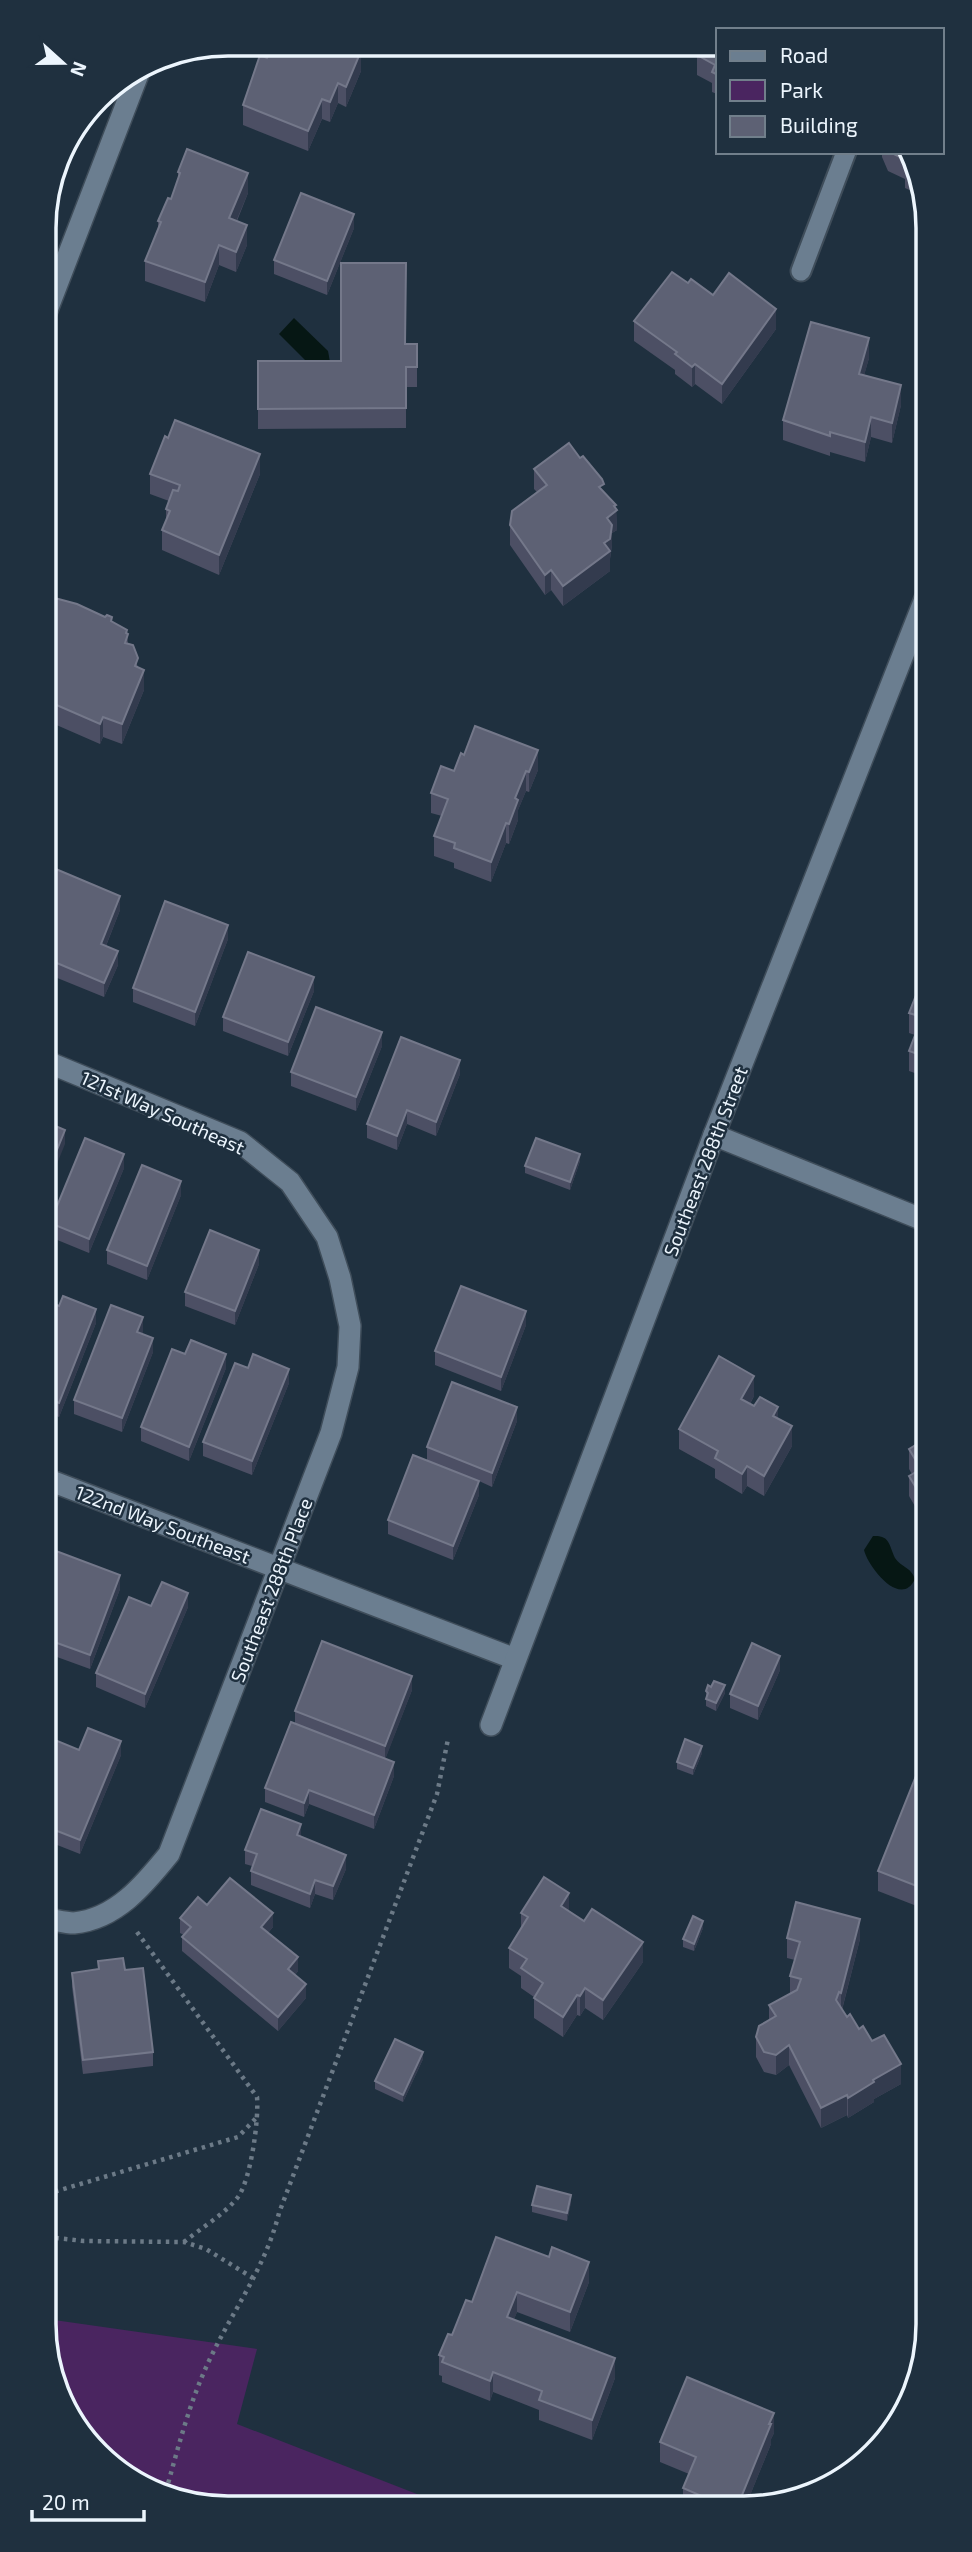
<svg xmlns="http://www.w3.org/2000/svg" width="972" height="2552" font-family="'Exo 2',sans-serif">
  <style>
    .green { fill: #4a2560 }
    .water { fill: #061714 }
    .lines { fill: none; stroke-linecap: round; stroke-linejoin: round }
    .service-casing { stroke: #3f4d5a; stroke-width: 23 }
    .minor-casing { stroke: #3f4d5a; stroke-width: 24 }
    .path { stroke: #6c7a87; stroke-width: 4.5; stroke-dasharray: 3.5 5; stroke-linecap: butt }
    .service { stroke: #6b7e90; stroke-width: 19 }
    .minor { stroke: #6b7e90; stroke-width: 21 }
    .wall { fill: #4c4f64 }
    .shaded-wall { fill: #333b4e }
    .building { fill: #5d6174; stroke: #74788a; stroke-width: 2 }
    .labels { text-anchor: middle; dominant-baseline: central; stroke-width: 5; stroke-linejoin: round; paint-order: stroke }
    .street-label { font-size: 19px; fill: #ecf5fd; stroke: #1f303f }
    .rim { fill: none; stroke: #ecf5fd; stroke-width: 3.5 }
  </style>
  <rect width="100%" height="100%" fill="#1f303f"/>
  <polygon class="green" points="47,2319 257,2349 237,2424 445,2505 192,2505 98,2455 47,2360"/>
  <g class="water">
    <polygon points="294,318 328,351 330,362 313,368 279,334"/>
    <path d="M873,1536C890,1535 889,1545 895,1558C901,1567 911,1567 915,1579C901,1609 868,1567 864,1550Z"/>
  </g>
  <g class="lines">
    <g class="service-casing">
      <polyline id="service" points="801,271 846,152"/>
    </g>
    <g class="minor-casing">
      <g id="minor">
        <polyline points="44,318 140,69"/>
        <path d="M45,1061L240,1142L290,1182L327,1237L340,1278L350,1326L348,1367L331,1433L169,1854C144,1885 116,1919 74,1923C65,1923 55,1920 47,1919"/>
        <polyline points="714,1135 926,1221"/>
        <polyline points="46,1479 515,1659"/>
        <polyline points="491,1725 714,1135 925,599"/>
      </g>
    </g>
    <g class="path">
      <path d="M137,1932L257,2097C259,2119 251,2179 238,2197C225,2214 201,2228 184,2242"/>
      <polyline points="47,2194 238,2137 258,2116"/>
      <polyline points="47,2237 84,2241 184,2242 206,2249 253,2278"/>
      <path d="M166,2491C178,2448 189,2404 208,2363C232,2311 265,2269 279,2213L437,1794L448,1739"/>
    </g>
    <use href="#service" class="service"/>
    <use href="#minor" class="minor"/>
  </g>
  <g class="wall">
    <polygon points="261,44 352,45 351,47 361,71 346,107 338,103 330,122 322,119 308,151 243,125 243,105 260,55"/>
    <polygon points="718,47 718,98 717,98 717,94 712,92 712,83 697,75 697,55"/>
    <polygon points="882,152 904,152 925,192 925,197 905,188 905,179 888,171 882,157"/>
    <polygon points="178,172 248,193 237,221 247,245 236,272 219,265 205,302 145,281 145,261 158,229 158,221 171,199 178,179"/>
    <polygon points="354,228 327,295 274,274 274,260"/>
    <polygon points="688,283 713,295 776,329 722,404 695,384 692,387 675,374 675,370 634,341 634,321"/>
    <polygon points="405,344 417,344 417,387 406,387 406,428 258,429 258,361 341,361"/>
    <polygon points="869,358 864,375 901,405 892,443 871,437 865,462 830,452 830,456 783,440 783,420"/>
    <polygon points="534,469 604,492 616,509 617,530 612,533 612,545 610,559 610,571 563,606 551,590 545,595 510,545 510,525 537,492 534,489"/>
    <polygon points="150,474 260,474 219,575 162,550 162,530 166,521 166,509 169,501 150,494"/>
    <polygon points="45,613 112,622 127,633 128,644 138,667 144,690 122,744 103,737 100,744 45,720 45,670 48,662 45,661"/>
    <polygon points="538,770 529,792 526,791 518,810 518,820 509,844 506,843 491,882 454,868 454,863 434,856 434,836 442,816 431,813 431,793 454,771"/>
    <polygon points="45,882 120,910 106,946 118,965 104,997 45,973"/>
    <polygon points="228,939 195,1026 133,1002 133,988"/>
    <polygon points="926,970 926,1077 909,1071 909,1051 915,1035 909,1033 909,1013"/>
    <polygon points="314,991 288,1056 223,1031 223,1017"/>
    <polygon points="382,1046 356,1111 291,1086 291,1072"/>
    <polygon points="460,1074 436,1136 407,1124 397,1150 367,1138 367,1124"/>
    <polygon points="580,1161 570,1190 525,1173 525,1166"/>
    <polygon points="124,1168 89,1253 50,1237 50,1223"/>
    <polygon points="181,1195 147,1280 107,1264 107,1250"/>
    <polygon points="259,1264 235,1325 185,1306 185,1292"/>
    <polygon points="46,1301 96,1323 59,1417 46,1412"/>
    <polygon points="526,1325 501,1391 435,1365 435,1351"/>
    <polygon points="143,1331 142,1334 153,1352 122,1432 74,1414 74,1400"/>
    <polygon points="226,1368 189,1461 141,1441 141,1427"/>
    <polygon points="248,1368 289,1383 252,1475 203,1456 203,1442"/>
    <polygon points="754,1396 750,1404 778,1419 792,1446 764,1496 747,1486 742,1494 715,1478 715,1469 679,1449 679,1429"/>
    <polygon points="517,1421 492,1487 479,1481 479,1495 453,1560 388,1534 388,1520 427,1460 427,1447"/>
    <polygon points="927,1438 927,1549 925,1549 926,1525 909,1496 909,1476 912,1474 909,1469 909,1449"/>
    <polygon points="46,1554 120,1589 90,1669 46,1653"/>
    <polygon points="151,1606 188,1607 145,1708 96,1687 96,1673"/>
    <polygon points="780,1670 758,1720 730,1708 730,1694"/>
    <polygon points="412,1690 385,1759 394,1776 374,1829 309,1804 304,1817 265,1802 265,1788 295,1723 295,1711"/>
    <polygon points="706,1691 725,1693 716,1711 706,1706"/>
    <polygon points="79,1750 121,1755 80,1854 47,1841 46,1761"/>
    <polygon points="702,1753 693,1775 677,1769 677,1762"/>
    <polygon points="927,1762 927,1910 878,1891 878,1871 918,1776"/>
    <polygon points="301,1837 346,1869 333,1900 315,1894 310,1908 251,1885 251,1871 252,1866 245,1864 245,1850"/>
    <polygon points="207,1905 273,1927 268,1933 298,1971 295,1975 306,1998 278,2031 182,1951 182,1937 184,1935 180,1933 180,1918"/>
    <polygon points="569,1911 643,1962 603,2020 585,2008 580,2016 577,2015 563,2037 534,2018 534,1997 521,1988 521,1976 509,1968 509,1948 521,1928 521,1913"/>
    <polygon points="703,1928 694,1951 683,1947 683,1939"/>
    <polygon points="787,1938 860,1939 842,2010 847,2017 859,2029 901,2084 874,2099 874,2102 848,2118 847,2115 821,2128 789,2065 776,2075 764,2072 756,2057 756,2037 769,2020 769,2005 790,1994 790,1976 795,1960 787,1958"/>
    <polygon points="98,1961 125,1970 153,2052 153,2066 83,2074 72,1987 72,1973 98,1969"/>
    <polygon points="423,2059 403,2102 375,2089 375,2081"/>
    <polygon points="571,2202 567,2221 532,2212 532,2205"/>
    <polygon points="496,2237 589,2282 570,2332 517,2312 514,2319 615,2378 592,2440 539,2420 539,2410 493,2392 490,2401 442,2382 442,2376 439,2375 439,2355 472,2302"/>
    <polygon points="774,2433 771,2439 771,2444 746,2505 683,2505 683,2488 689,2474 660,2462 660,2442"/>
  </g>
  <g class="shaded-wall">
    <polygon points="361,51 361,71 346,107 346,87"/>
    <polygon points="338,83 338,103 330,122 330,102"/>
    <polygon points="322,99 322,119 308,151 308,131"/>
    <polygon points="248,173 248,193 229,238 229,218"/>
    <polygon points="354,214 354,228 327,295 327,281"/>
    <polygon points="247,225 247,245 236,272 236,252"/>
    <polygon points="219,245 219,265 205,302 205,282"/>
    <polygon points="776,309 776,329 722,404 722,384"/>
    <polygon points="869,338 869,358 859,394 859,374"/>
    <polygon points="695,364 695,384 692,387 692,367"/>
    <polygon points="901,385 901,405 892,443 892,423"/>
    <polygon points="871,417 871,437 865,462 865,442"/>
    <polygon points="260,454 260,474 219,575 219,555"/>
    <polygon points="616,505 617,530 612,533 612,545 610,559 610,571 563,606 563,586 604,543 607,518"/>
    <polygon points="551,570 551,590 545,595 545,575"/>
    <polygon points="144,670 144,690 122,744 122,724"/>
    <polygon points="103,717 103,737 100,744 100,724"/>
    <polygon points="538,750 538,770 529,792 529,772"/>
    <polygon points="526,771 526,791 518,810 518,820 509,844 509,824 515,798"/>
    <polygon points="506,823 506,843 491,882 491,862"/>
    <polygon points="120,896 120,910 101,958 101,944"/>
    <polygon points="228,925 228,939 195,1026 195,1012"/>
    <polygon points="118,951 118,965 104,997 104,983"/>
    <polygon points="314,977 314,991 288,1056 288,1042"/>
    <polygon points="382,1032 382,1046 356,1111 356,1097"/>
    <polygon points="460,1060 460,1074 436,1136 436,1122"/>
    <polygon points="407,1110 407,1124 397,1150 397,1136"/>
    <polygon points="65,1130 65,1144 46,1191 46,1177"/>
    <polygon points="124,1154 124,1168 89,1253 89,1239"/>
    <polygon points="580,1154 580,1161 570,1190 570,1182"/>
    <polygon points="181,1181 181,1195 147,1280 147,1266"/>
    <polygon points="259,1250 259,1264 235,1325 235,1311"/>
    <polygon points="96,1309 96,1323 59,1417 59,1403"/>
    <polygon points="526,1311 526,1325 501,1391 501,1377"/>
    <polygon points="143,1317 143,1331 137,1346 137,1332"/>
    <polygon points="153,1338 153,1352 122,1432 122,1418"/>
    <polygon points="226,1354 226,1368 189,1461 189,1447"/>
    <polygon points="289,1369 289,1383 252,1475 252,1461"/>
    <polygon points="754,1376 754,1396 741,1419 741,1399"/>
    <polygon points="517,1407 517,1421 492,1487 492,1473"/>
    <polygon points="778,1407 778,1427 773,1416"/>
    <polygon points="792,1426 792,1446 764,1496 764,1476"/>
    <polygon points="747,1466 747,1486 742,1494 742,1474"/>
    <polygon points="479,1481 479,1495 453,1560 453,1546"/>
    <polygon points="120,1575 120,1589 90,1669 90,1655"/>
    <polygon points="188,1593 188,1607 145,1708 145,1694"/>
    <polygon points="780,1656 780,1670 758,1720 758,1706"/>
    <polygon points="412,1676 412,1690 385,1760 385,1746"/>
    <polygon points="725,1685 725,1693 716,1711 716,1703"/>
    <polygon points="121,1741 121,1755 80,1854 80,1840"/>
    <polygon points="702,1746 702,1753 693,1775 693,1768"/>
    <polygon points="394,1762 394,1776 374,1829 374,1815"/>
    <polygon points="309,1790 309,1804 304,1817 304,1803"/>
    <polygon points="301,1824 301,1838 297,1835"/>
    <polygon points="346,1855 346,1869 333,1900 333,1886"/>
    <polygon points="315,1880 315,1894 310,1908 310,1894"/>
    <polygon points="569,1893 569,1913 561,1906"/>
    <polygon points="273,1913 273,1927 261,1941 261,1927"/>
    <polygon points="860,1919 860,1939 841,2013 841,1993"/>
    <polygon points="703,1921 703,1928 694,1951 694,1944"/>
    <polygon points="643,1942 643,1962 603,2020 603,2000"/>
    <polygon points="298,1957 298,1971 288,1983 288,1969"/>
    <polygon points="306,1984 306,1998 278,2031 278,2017"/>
    <polygon points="585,1988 585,2008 580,2016 580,1996"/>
    <polygon points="49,1989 49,2003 47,2007 47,1993"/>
    <polygon points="577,1995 577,2015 563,2037 563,2017"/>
    <polygon points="789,2045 789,2065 776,2075 776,2055"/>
    <polygon points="423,2052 423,2059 403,2102 403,2095"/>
    <polygon points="901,2064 901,2084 874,2099 874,2102 848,2118 848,2098 873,2080"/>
    <polygon points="847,2095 847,2115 821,2128 821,2108"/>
    <polygon points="571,2195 571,2202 567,2221 567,2213"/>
    <polygon points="589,2262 589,2282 570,2332 570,2312"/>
    <polygon points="517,2292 517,2312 507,2337 507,2317"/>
    <polygon points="615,2358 615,2378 592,2440 592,2420"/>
    <polygon points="493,2372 493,2392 490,2401 490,2381"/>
    <polygon points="774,2413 774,2433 771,2439 771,2444 746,2505 738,2505"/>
  </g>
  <g class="building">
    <polygon points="270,44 345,45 361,51 346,87 338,83 330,102 322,99 308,131 243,105 260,55 267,58 272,45"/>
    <polygon points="702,47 718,47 718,78 717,78 718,75 712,72 715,65 697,55"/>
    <polygon points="187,149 248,173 229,218 247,225 236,252 219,245 205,282 145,261 161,222 158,221 168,198 171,199 180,173 178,172"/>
    <polygon points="890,152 904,152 914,172 905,168 908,161"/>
    <polygon points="301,193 354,214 327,281 274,260"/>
    <polygon points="341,263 406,263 405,344 417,344 417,367 406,367 406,408 258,409 258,361 341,361"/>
    <polygon points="672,272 688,283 691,279 713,295 729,273 776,309 722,384 695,364 692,367 675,354 677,352 634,321"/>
    <polygon points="811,322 869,338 859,374 901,385 892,423 871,417 865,442 830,432 830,436 783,420"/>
    <polygon points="175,420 260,454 219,555 162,530 170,511 166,509 173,490 178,491 180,485 150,474 165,436 168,438"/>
    <polygon points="569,443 580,458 583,456 602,479 604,484 599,487 616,505 614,506 617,510 607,518 612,525 610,539 604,543 610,551 563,586 551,570 545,575 510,525 512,511 547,485 534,469"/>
    <polygon points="51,597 77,604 105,617 107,615 112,617 111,621 127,630 126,633 128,634 125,643 133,645 138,658 135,666 144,670 122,724 103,717 100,724 45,700 45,670 54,645 45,641 45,613"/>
    <polygon points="475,726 538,750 529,772 526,771 515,798 518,800 509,824 506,823 491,862 454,848 455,843 434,836 448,799 431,793 441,766 454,771 461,753 464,755"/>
    <polygon points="51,867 120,896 101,944 118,951 104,983 45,958 45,882"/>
    <polygon points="165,901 228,925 195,1012 133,988"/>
    <polygon points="248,952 314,977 288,1042 223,1017"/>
    <polygon points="926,970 926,1057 909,1051 922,1017 909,1013"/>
    <polygon points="316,1007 382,1032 356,1097 291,1072"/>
    <polygon points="401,1037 460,1060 436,1122 407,1110 397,1136 367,1124"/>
    <polygon points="46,1122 65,1130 46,1177"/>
    <polygon points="85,1138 124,1154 89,1239 50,1223"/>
    <polygon points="536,1138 580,1154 570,1182 525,1166"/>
    <polygon points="142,1165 181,1181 147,1266 107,1250"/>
    <polygon points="210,1230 259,1250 235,1311 185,1292"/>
    <polygon points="461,1286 526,1311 501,1377 435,1351"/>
    <polygon points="63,1296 96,1309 59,1403 46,1398 46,1301 59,1306"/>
    <polygon points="111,1305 143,1317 137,1332 153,1338 122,1418 74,1400"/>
    <polygon points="191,1340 226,1354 189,1447 141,1427 172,1349 185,1354"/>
    <polygon points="253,1354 289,1369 252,1461 203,1442 235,1363 248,1368"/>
    <polygon points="719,1356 754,1376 741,1399 754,1406 760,1397 778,1407 773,1416 792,1426 764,1476 747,1466 742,1474 715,1458 718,1451 679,1429"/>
    <polygon points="452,1382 517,1407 492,1473 427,1447"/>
    <polygon points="927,1438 927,1506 909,1476 921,1469 909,1449"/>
    <polygon points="413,1455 479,1481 453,1546 388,1520"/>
    <polygon points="48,1548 120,1575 90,1655 46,1639 46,1554"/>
    <polygon points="162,1582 188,1593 145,1694 96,1673 129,1597 151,1606"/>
    <polygon points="322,1641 412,1676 385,1746 295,1711"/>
    <polygon points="752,1643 780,1656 758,1706 730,1694"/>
    <polygon points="714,1681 725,1685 716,1703 706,1699 708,1693 706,1691 708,1685 711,1687"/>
    <polygon points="291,1722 394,1762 374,1815 309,1790 304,1803 265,1788"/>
    <polygon points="88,1728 121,1741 80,1840 47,1827 46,1761 55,1740 79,1750"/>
    <polygon points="685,1739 702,1746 693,1768 677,1762"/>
    <polygon points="924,1761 927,1762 927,1890 878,1871 916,1776 918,1776"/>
    <polygon points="261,1809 301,1824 297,1835 346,1855 333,1886 315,1880 310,1894 251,1871 257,1854 245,1850"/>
    <polygon points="544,1877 569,1893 561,1906 584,1921 592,1909 643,1942 603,2000 585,1988 580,1996 577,1995 563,2017 534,1998 543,1983 521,1968 527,1959 509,1948 528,1917 521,1913"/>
    <polygon points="230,1878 273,1913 261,1927 298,1957 288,1969 306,1984 278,2017 182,1937 191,1927 180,1918 198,1897 207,1905"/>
    <polygon points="796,1902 860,1919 841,1993 839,1992 836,2000 847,2017 850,2014 859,2029 863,2026 872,2041 884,2035 901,2064 873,2080 874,2082 848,2098 847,2095 821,2108 789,2045 776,2055 764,2052 756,2037 759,2026 776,2016 769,2005 797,1990 801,1979 790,1976 800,1942 787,1938"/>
    <polygon points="693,1916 703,1921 694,1944 683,1939"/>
    <polygon points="123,1958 125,1970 143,1968 153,2052 83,2060 72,1973 99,1969 98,1961"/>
    <polygon points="395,2039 423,2052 403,2095 375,2081"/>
    <polygon points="537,2186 571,2195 567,2213 532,2205"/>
    <polygon points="496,2237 549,2257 552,2247 589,2262 570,2312 517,2292 507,2317 615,2358 592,2420 539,2400 542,2391 493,2372 490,2381 442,2362 444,2357 439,2355 448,2334 452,2335 466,2300 472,2302"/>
    <polygon points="687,2377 774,2413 769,2424 771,2424 738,2505 722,2505 683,2488 696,2457 660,2442"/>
  </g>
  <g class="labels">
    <g class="street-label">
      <text transform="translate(163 1112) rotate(24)">121st Way Southeast</text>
      <text transform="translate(705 1161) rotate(-69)">Southeast 288th Street</text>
      <text transform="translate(163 1524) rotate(21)">122nd Way Southeast</text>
      <text transform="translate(271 1590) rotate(-69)">Southeast 288th Place</text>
    </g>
  </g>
  <path d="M0 0H972V2552H0ZM228 56H744A172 172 0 0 1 916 228V2324A172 172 0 0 1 744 2496H228A172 172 0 0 1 56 2324V228A172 172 0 0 1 228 56Z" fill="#1f303f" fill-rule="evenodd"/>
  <path class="rim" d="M228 56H744A172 172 0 0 1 916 228V2324A172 172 0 0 1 744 2496H228A172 172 0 0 1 56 2324V228A172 172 0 0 1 228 56Z"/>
  <rect x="716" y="28" width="228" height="126" fill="#1f303f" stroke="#717f8b" stroke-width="2"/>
  <rect x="730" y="51" width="35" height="10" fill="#6b7e90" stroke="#717f8b" stroke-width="2"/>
  <text x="780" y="63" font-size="21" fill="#ecf5fd">Road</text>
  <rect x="730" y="80" width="35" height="21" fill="#4a2560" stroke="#717f8b" stroke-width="2"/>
  <text x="780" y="98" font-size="21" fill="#ecf5fd">Park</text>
  <rect x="730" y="116" width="35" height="21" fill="#5d6174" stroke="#717f8b" stroke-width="2"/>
  <text x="780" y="133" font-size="21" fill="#ecf5fd">Building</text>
  <g transform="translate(63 63) rotate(111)" stroke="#1f303f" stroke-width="5" paint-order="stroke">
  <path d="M0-5L12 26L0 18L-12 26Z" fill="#ecf5fd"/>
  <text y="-10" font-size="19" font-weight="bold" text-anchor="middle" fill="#ecf5fd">N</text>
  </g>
  <path d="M32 2510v10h112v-10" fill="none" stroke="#ecf5fd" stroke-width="3.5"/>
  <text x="42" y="2510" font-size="21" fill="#ecf5fd" stroke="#1f303f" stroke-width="5" paint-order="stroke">20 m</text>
</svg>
